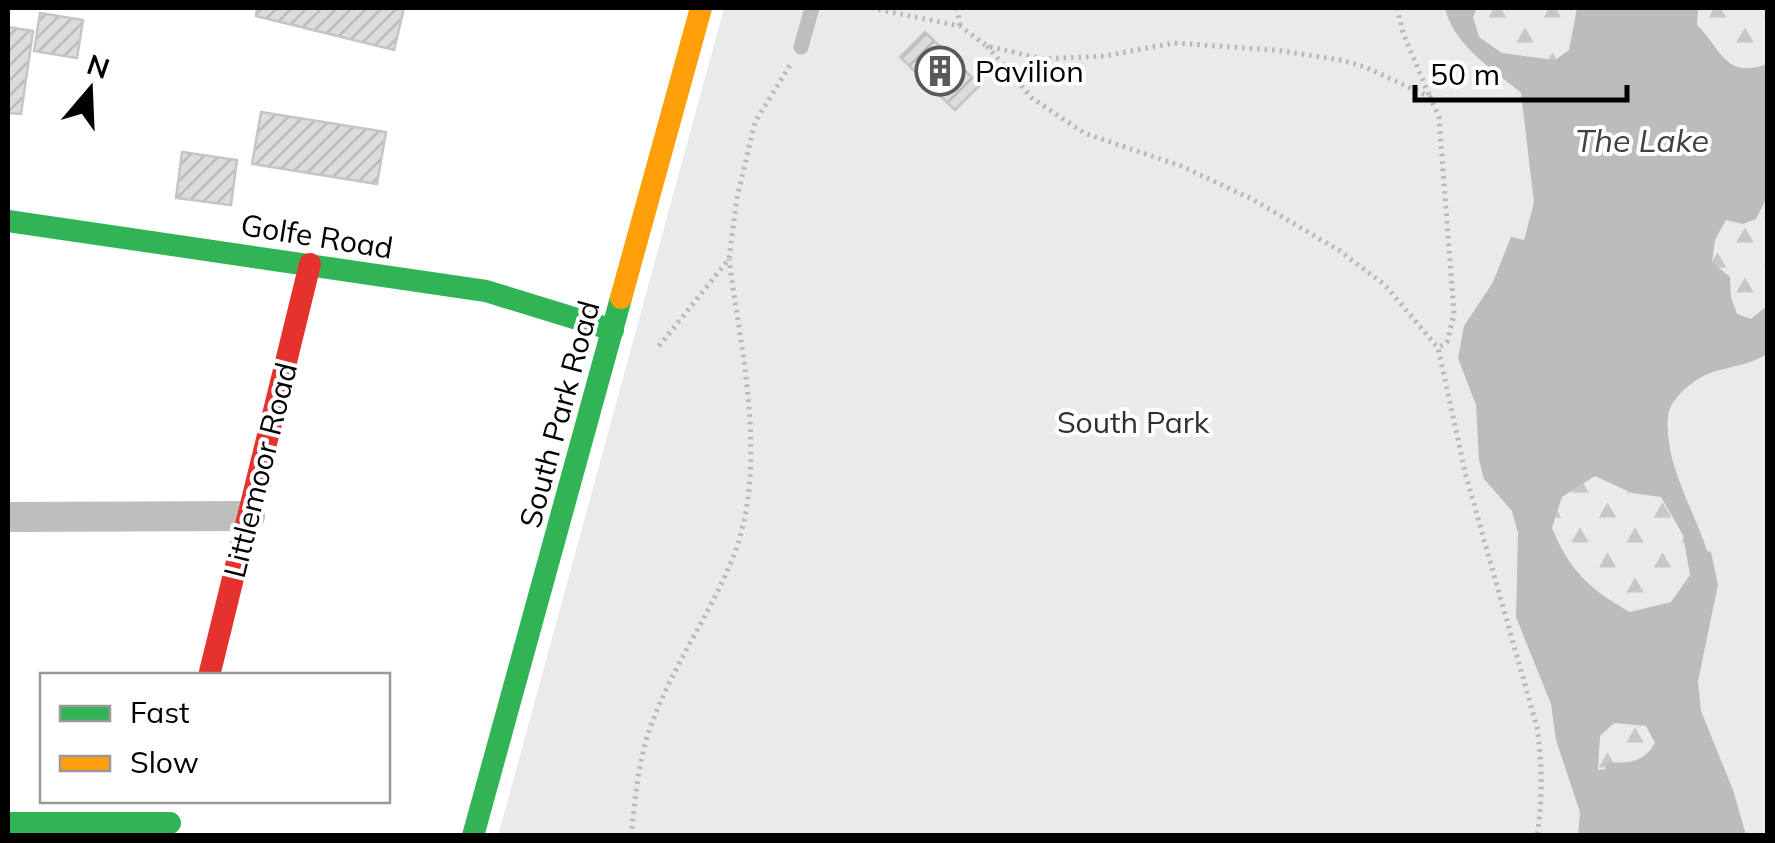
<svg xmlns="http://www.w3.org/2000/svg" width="1775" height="843" font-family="Mulish,sans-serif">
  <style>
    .green { fill: #eaeaea }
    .forest { fill: url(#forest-firs) }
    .water { fill: #bcbcbc; fill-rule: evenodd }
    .building { fill: url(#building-hatch); stroke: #c5c5c5; stroke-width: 2.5 }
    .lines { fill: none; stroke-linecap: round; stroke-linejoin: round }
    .path { stroke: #b8b8b8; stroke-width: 5; stroke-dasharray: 2.5 5; stroke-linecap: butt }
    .lane { stroke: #bebebe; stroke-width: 15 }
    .street { stroke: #bebebe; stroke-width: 30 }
    .fast { stroke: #30b455; stroke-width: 22 }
    .slow { stroke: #ff9f0a; stroke-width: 22 }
    .jam { stroke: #e5322d; stroke-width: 22 }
    .labels { text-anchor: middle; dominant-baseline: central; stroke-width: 8; stroke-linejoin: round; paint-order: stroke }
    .poi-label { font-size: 30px; fill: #000; stroke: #fff; text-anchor: start }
    .street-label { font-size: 30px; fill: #000; stroke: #fff }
    .park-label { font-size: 30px; fill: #2f2f2f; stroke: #fff }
    .water-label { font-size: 32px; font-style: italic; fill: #404040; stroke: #fff }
  </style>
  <defs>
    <pattern id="forest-firs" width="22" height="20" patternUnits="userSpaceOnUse" patternTransform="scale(2.5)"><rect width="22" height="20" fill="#eaeaea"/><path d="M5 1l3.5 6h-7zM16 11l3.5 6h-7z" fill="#c7c7c7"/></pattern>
    <pattern id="building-hatch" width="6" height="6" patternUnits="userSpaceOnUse" patternTransform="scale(2.5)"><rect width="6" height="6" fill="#dcdcdc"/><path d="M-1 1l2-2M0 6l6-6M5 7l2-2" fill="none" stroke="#bbb"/></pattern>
  </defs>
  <rect width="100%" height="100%" fill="#fff"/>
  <polygon class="green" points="724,8 1767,8 1767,835 498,836"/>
  <g class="forest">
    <polygon points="1477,8 1577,8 1569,51 1555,60 1502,53 1479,38 1473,17"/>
    <path d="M1698,8H1767V64C1725,80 1721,48 1697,25Z"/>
    <polygon points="1767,197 1767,306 1751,319 1737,314 1731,297 1730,277 1712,263 1715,240 1726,220 1756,219"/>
    <path d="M1595,476L1632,493L1661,497L1683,535L1690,576L1672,602L1630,612C1589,589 1572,572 1552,528L1562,497Z"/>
    <polygon points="1614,723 1646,726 1655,743 1648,756 1627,763 1608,762 1605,769 1598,770 1600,736"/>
  </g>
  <path class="water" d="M1445,8H1477L1473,17L1479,37L1502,53L1555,60L1569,50L1577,8H1698L1697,25C1721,48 1725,80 1767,64V197L1756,219L1743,224L1726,220L1715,240L1712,262L1730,277L1731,297L1737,314L1751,319L1767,306V354C1743,369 1716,366 1695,381C1684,389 1669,402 1668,417C1664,464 1694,509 1707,551L1711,552L1718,585L1698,681L1701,711L1733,790L1746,835H1578L1580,812L1556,740L1551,704L1516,617L1518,533L1512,511L1484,479L1479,460L1476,405L1458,358L1464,326L1493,282L1511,237L1524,240L1534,203L1521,93C1492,68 1454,46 1445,8ZM1595,476L1632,493L1661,497L1683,535L1690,575L1671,602L1630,612C1589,589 1570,571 1552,528L1562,497ZM1614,723L1646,726L1655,743C1644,762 1629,764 1608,762L1605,769L1598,770L1600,736Z"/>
  <g class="building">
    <polygon points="257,8 404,8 394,50 256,16"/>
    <polygon points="40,13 83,20 77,58 34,51"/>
    <polygon points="8,27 33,31 21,114 8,113"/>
    <polygon points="925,32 980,85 955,110 900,57"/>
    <polygon points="261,112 386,132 377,184 252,164"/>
    <polygon points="182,152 237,160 231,205 176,198"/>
  </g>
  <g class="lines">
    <g class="path">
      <polyline points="871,8 960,26 987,46 1043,59 1104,56 1174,43 1275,50 1341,60 1365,67 1430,97 1439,117 1454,314 1447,342 1438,348"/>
      <polyline points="957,8 960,26"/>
      <polyline points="1397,8 1403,33 1430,97"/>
      <path d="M987,46L1032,98L1084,133L1181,166L1254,200L1340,251L1385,285L1438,348L1466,476L1537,727C1542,763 1543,799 1537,836"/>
      <polyline points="659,346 729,259 737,198 755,122 792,62"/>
      <path d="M631,836C635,801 638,763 649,731C670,670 708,618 732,560C770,468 741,353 729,259"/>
    </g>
    <polyline class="lane" points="801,47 812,8"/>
    <polyline class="street" points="8,517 250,516"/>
    <g class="fast">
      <polyline points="8,221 486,291 613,330"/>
      <polyline points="8,823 170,823"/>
      <polyline points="473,836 621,298"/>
    </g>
    <polyline class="slow" points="621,298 701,8"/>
    <polyline class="jam" points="209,676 310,264"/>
  </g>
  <defs>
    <g id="building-ring" transform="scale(2.5)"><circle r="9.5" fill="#fff" stroke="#595959" stroke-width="1.5"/><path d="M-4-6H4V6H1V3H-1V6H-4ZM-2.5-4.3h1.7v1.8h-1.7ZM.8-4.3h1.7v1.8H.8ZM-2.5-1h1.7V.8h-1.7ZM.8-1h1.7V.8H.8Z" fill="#595959"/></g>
  </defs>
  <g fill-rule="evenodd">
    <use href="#building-ring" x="940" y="71"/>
  </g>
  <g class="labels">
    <g class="poi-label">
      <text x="975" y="71">Pavilion</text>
    </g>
    <g class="street-label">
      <text transform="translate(317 236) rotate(9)">Golfe Road</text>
      <text transform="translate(559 414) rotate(-75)">South Park Road</text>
      <text transform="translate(260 470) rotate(-76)">Littlemoor Road</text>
    </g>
    <g class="park-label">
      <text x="1133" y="422">South Park</text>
    </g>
    <g class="water-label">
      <text x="1642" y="140">The Lake</text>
    </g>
  </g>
  <rect width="1775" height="843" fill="none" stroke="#000000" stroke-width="20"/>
  <rect x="40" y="673" width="350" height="130" fill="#ffffff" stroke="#999999" stroke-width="2.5"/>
  <rect x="60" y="706" width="50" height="15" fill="#30b455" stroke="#999999" stroke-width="2.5"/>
  <text x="130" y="723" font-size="30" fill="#000000">Fast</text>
  <rect x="60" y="756" width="50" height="15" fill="#ff9f0a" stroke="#999999" stroke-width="2.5"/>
  <text x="130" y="773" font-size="30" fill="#000000">Slow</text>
  <g transform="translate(90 90) rotate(19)" stroke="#ffffff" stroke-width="8" paint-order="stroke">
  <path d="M0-8L18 38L0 25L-18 38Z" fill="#000000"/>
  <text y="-15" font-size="28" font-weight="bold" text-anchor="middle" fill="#000000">N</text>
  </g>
  <path d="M1415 85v15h212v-15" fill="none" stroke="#000000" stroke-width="5"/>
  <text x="1430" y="85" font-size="30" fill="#000000" stroke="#ffffff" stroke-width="8" paint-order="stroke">50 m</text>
</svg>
